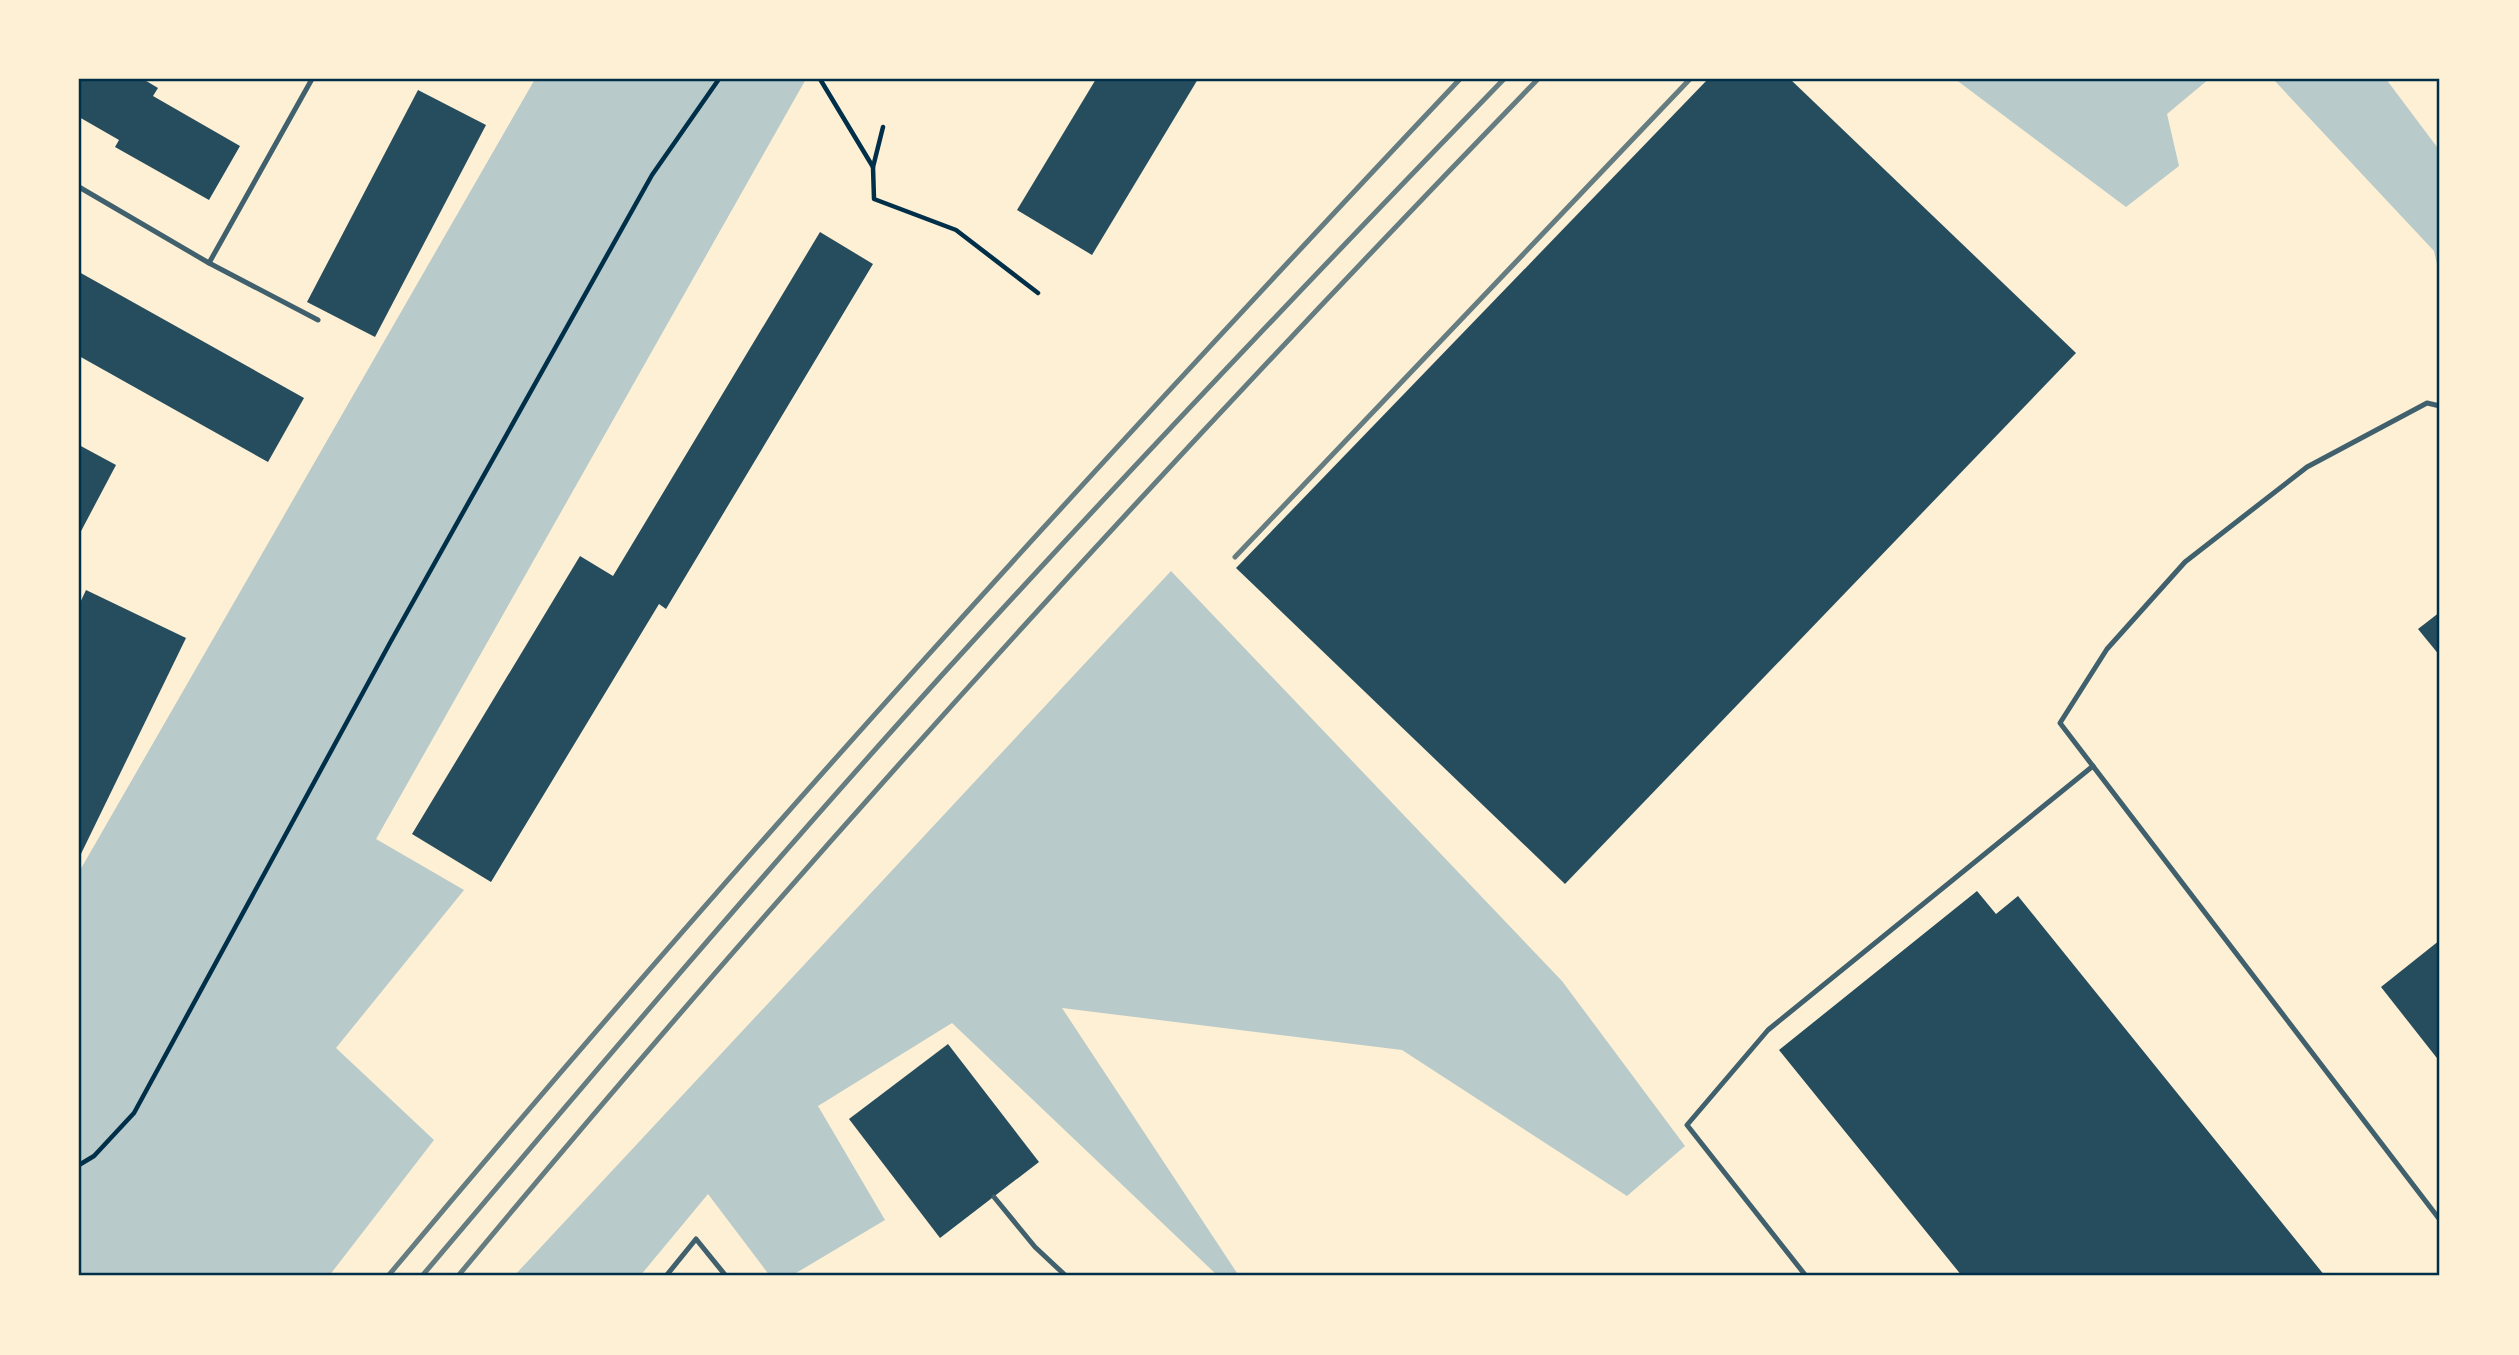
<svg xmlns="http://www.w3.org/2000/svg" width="2519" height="1355" font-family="'Varela Round',sans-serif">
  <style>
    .green { fill: #b9caca }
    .building { fill: #264d5e }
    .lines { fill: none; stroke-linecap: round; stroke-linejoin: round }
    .path { stroke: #003049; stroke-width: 4.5 }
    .service { stroke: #3f606c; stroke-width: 5 }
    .rail { stroke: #657d81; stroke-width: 5 }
    .neatline { fill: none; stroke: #003049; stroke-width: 2.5 }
  </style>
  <rect width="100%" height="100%" fill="#fdf0d5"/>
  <g class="green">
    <polygon points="535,79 806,79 376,839 464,890 336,1048 434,1140 329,1276 79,1276 79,872"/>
    <polygon points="1955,79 2209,79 2167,114 2179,166 2126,207"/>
    <polygon points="2273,79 2386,79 2440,151 2440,277 2434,251"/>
    <polygon points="1171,571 1562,981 1685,1146 1627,1196 1402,1050 1062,1008 1239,1276 1218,1276 952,1023 818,1106 885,1220 791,1276 770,1276 708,1194 640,1276 514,1276"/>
  </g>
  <g class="building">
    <polygon points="79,79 143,79 158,88 153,96 240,146 209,200 115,147 119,140 79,117"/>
    <polygon points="1096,79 1198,79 1092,255 1017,210"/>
    <polygon points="1708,79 1790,79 2076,353 1565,884 1236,568"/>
    <polygon points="418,90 486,125 375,337 307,302"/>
    <polygon points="820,232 873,264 666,609 659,604 491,882 412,834 580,556 613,576"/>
    <polygon points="79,272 304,398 268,462 79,356"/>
    <polygon points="79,445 116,465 79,535"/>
    <polygon points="86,590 186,638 79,858 79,605"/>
    <polygon points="2440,612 2440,656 2418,629"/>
    <polygon points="1977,891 1996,914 2018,896 2325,1276 1962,1276 1779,1050"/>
    <polygon points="2440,940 2440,1062 2381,987"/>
    <polygon points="948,1044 1039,1162 940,1238 849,1119"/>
  </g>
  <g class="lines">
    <g class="path">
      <polyline points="820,79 873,167"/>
      <polyline points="883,127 873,167 874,199 956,230 1038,293"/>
      <polyline points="79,1165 94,1156 134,1113 391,641 652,175 719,79"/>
    </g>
    <g class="service">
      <polyline points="79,187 209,263 318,320"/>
      <polyline points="209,263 312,79"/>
      <polyline points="2440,406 2427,403 2307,467 2185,562 2107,649 2060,723 2440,1220"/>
      <polyline points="994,1197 1035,1247 1066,1276"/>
      <polyline points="666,1276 696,1239 726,1276"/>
      <polyline points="1806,1276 1687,1125 1768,1030 2093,766"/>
    </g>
    <g class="rail">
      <polyline points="1235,557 1690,79"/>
      <path d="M388,1276C732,865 1092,469 1460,79"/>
      <path d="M422,1276C593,1074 764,872 942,675C1126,473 1314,275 1504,79"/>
      <path d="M458,1276C802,861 1163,466 1538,79"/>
    </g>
  </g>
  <rect width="2519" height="1355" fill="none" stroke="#fdf0d5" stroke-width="161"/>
  <rect x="80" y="80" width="2358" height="1194" class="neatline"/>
</svg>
